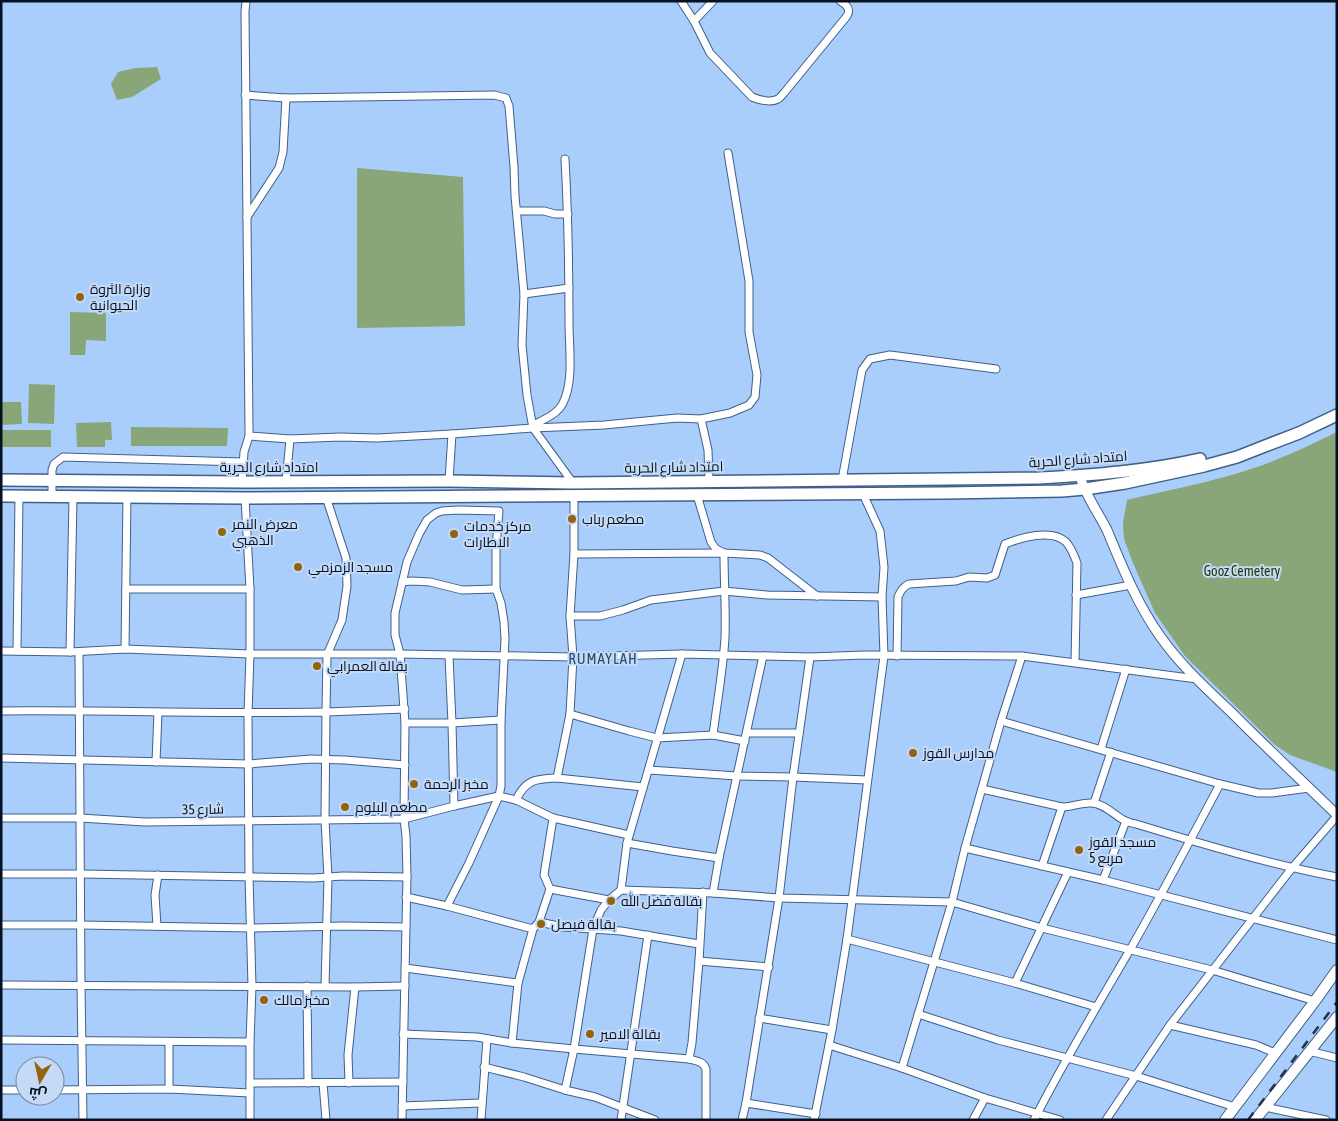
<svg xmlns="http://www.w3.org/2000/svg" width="1338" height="1121" font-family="'Asap Condensed',Cairo,sans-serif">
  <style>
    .green { fill: #88a677 }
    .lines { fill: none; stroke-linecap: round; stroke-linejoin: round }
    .minor-casing { stroke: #406089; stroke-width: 9 }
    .tertiary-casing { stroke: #406089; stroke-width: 11 }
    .secondary-casing { stroke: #406089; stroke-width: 12 }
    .primary-casing { stroke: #406089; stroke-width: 14 }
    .minor { stroke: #fff; stroke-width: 7 }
    .tertiary { stroke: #fff; stroke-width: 9 }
    .secondary { stroke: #fff; stroke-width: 10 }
    .primary { stroke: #fff; stroke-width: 11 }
    .rail { stroke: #223247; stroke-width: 2.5; stroke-dasharray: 9 9; stroke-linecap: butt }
    .poi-dot { fill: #936311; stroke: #c4daf6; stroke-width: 2 }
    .labels { text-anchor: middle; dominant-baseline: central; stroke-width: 4; stroke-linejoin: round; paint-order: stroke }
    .poi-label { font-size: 14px; fill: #051121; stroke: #c4daf6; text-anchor: start }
    .street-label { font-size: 14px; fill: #051121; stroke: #c4daf6 }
    .park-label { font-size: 14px; fill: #213c0c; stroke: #c4daf6 }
    .neighbourhood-label { font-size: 15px; letter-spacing: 1px; fill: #2b4a71; stroke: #c4daf6 }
  </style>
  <rect width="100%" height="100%" fill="#a9cefc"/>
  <g class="green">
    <polygon points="157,67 161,79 132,97 117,100 111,84 118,72 136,68"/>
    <polygon points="357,168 463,177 465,326 357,328"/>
    <polygon points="70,312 106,313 106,341 86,340 85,355 70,355"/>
    <polygon points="29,384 55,385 54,424 28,423"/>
    <polygon points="1,402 21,402 22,424 1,425"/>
    <polygon points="111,422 112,440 105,440 105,447 77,447 76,423"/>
    <polygon points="131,427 228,428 227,446 131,446"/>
    <rect x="1" y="430" width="50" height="17"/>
    <path d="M1337,432V772L1290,755L1274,744L1185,656L1155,613L1133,563L1124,539L1123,523L1127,500C1169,490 1211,482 1251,469C1281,459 1309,446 1337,432Z"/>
  </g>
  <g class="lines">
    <g class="minor-casing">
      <g id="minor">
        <path d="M681,1L694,21L710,53L752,97C759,100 771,103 778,99C780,98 782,95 784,93L847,16C851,9 847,5 840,1"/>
        <polyline points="694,21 713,1"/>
        <polyline points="245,95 286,98 494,95 506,98 509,106 514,167 515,196 524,294 522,345 527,395 533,428 573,483"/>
        <polyline points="517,211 544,211 555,214 568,214"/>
        <polyline points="247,217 279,168 283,152 286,98"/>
        <polyline points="524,294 569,288"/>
        <polyline points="701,419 708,450 709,481"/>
        <path d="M533,425C543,420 558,414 563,403C574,381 569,348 569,324C569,269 568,214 565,159"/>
        <polyline points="249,436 290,439 340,437 377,438 452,434 533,428 604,425 677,418 701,419 730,413 749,405 755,397 757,375 749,332 749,281 728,153"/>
        <polyline points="842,480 862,370 870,359 890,355 996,369"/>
        <polyline points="449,481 452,434"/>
        <polyline points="242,482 244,452 249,436 249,429 245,12 246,1"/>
        <polyline points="286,482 290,439"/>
        <path d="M697,495L711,542L716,549L724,553C724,582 726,610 725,638C723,670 717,703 713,735"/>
        <polyline points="52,496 52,470 54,464 63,457 243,462"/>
        <polyline points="326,497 346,558 347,586 342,620 327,655 326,712 405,709"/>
        <polyline points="245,498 250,589 250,654 248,714 249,876 252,986 250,1042 250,1120"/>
        <polyline points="574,554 724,553 760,555 768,558 817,596"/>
        <polyline points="402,582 412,581 430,582 462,590 496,589"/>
        <polyline points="126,589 250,589"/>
        <polyline points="1076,595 1131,585"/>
        <polyline points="570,616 600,616 623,610 651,600 724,591 767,595 882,597"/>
        <polyline points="125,649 127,496"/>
        <polyline points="1,651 70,652 125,649 250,654 400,654 573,657 682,654 810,657 865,655 1022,656 1197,679"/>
        <polyline points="17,651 19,496"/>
        <polyline points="70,652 73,497"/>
        <polyline points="79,652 81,985 83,1120"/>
        <polyline points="449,656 452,723 454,806"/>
        <path d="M897,656L898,597C901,590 903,587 909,584L956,581L969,577L987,578L995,575L1005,544C1020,538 1052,528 1066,542C1071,547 1074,555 1077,563L1075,662"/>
        <path d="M1,711C110,710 218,714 326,712L325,820L328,878L325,986"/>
        <polyline points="570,714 629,731 657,738 713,735 745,741"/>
        <polyline points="1001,721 1220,784 1258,793 1272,793 1309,788"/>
        <polyline points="405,723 452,723 501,720"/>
        <polyline points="747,733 799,733"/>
        <polyline points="1101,749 1126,669"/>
        <polyline points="1,758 249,764 311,759 345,760 405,765"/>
        <polyline points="156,762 158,712"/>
        <polyline points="649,770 737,776 793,777 867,780"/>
        <polyline points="557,778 570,714 573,657 570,616 574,554 574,495"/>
        <path d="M982,789L1062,807C1072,807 1083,802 1092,803C1104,804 1112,813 1122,819C1126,822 1131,823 1136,824C1202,844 1269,864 1337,877"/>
        <path d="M516,800C526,779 536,779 557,778L643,787"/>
        <polyline points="1094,803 1111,752"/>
        <polyline points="1,818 80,818 145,822 404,819 454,806 499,796 516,800 553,818 629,835"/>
        <polyline points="627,843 672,851 719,858"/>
        <polyline points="965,848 1103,880 1337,940"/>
        <polyline points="1042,866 1062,807"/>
        <polyline points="1,874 81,874 313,878 343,876 407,877"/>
        <polyline points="1103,880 1126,821"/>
        <polyline points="550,889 609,900"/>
        <polyline points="621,890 627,843 682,654"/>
        <polyline points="713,893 719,858 763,656"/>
        <polyline points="406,897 447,906 533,929"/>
        <polyline points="539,922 563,927 621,931 699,944"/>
        <polyline points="1,925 81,925 251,928 344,926 406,927"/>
        <polyline points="157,926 155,895 158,875"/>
        <polyline points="847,939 1015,983 1096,1007"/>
        <polyline points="699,961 769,967"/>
        <polyline points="405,968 518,983"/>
        <polyline points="1015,983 1068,872"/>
        <polyline points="1,985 355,987 405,986"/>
        <polyline points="307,986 308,1083"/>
        <polyline points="918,1014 998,1040 1136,1076 1235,1107"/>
        <polyline points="759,1018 832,1030"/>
        <polyline points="1170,1025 1256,1045 1275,1053"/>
        <path d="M403,1034L477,1037L512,1043L574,1049L689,1059C697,1061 703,1061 706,1069V1120"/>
        <path d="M1,1040C84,1040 167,1042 250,1042"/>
        <polyline points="169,1042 169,1089"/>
        <polyline points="512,1043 518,983 533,929 539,922 550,889 544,875 553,818"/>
        <polyline points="829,1045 902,1068 985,1098 1060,1120"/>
        <polyline points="1309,1051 1337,1058"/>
        <polyline points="689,1059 692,1043 699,961 703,892"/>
        <polyline points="484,1067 524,1077 565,1090 595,1097 655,1120"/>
        <polyline points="902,1068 952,902 965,848 1001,721 1022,656"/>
        <polyline points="250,1083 403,1082"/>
        <polyline points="323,1083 326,1120"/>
        <polyline points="349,1083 348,1055 355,987"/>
        <polyline points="1,1090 25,1090"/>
        <polyline points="55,1090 169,1089 250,1093"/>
        <polyline points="565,1090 574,1049 593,929 601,910 609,900 621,890 713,893 779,898 952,902 1042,928 1212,970 1315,1001"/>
        <polyline points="746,1103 816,1114"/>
        <polyline points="402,1106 482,1103"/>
        <polyline points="1265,1107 1326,1120"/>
        <polyline points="402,1120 407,877 406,836 404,819 405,723 400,654 395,635 395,613 407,562 419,534 427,520 436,513 442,511 458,510 499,511 496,547 496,589 501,603 504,622 505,639 501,720 501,786 499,796 469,863 447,906"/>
        <polyline points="481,1120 487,1039"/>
        <polyline points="621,1120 648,935"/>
        <polyline points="742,1120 746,1103 779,898 793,777 810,657"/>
        <polyline points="814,1120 832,1030 847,939 884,656 882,597 884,567 880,531 863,494"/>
        <polyline points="973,1120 985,1098"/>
        <path d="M1034,1120C1064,1061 1098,1005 1131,948C1162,894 1191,839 1220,784"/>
        <polyline points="1106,1120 1170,1025 1292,868 1337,816"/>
      </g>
    </g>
    <g class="tertiary-casing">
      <path id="tertiary" d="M1080,476C1085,495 1098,512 1107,530C1122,566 1137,604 1160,636C1180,665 1207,689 1233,714C1267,748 1302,781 1337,815"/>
    </g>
    <g class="secondary-casing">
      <g id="secondary">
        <polyline points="1225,1120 1315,1001 1337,970"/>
        <polyline points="1255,1120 1337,1017"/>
      </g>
    </g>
    <g class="primary-casing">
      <g id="primary">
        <path d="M1,480L242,482L449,481L573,483L1039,478C1093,475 1147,471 1200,459"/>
        <polyline points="1,496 245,498 945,493 1062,491 1085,489 1125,483 1204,466 1237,457 1265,446 1299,433 1337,415"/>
      </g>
    </g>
    <use href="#minor" class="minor"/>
    <use href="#tertiary" class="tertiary"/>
    <use href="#secondary" class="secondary"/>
    <use href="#primary" class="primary"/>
    <polyline class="rail" points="1248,1120 1337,1002"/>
  </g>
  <g class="poi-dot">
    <circle cx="80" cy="297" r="5"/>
    <circle cx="572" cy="519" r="5"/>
    <circle cx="222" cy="532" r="5"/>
    <circle cx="454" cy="534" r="5"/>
    <circle cx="298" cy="567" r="5"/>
    <circle cx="317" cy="666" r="5"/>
    <circle cx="913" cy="753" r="5"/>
    <circle cx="414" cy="784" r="5"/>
    <circle cx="345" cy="807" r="5"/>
    <circle cx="1079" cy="850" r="5"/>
    <circle cx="611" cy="901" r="5"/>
    <circle cx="541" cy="924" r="5"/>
    <circle cx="264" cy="1000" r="5"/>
    <circle cx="590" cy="1034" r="5"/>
  </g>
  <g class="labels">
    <g class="poi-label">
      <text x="90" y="289">وزارة الثروة<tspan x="90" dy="16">الحيوانية</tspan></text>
      <text x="582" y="519">مطعم رباب</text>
      <text x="232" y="524">معرض النمر<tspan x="232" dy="16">الذهبي</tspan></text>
      <text x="464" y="526">مركز خدمات<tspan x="464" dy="16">الاطارات</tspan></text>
      <text x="308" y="567">مسجد الزمزمي</text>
      <text x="327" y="666">بقالة العمرابي</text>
      <text x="923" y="753">مدارس القوز</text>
      <text x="424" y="784">مخبز الرحمة</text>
      <text x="355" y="807">مطعم البلوم</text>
      <text x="1089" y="842">مسجد القوز<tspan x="1089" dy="16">مربع 5</tspan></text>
      <text x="621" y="901">بقالة فضل الله</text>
      <text x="551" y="924">بقالة فيصل</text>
      <text x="274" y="1000">مخبز مالك</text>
      <text x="600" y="1034">بقالة الامير</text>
    </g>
    <g class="street-label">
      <text transform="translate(1078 459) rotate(-4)">امتداد شارع الحرية</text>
      <text x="269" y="467">امتداد شارع الحرية</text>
      <text transform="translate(674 467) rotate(-1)">امتداد شارع الحرية</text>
      <text transform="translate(203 809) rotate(-1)">شارع 35</text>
    </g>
    <g class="park-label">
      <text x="1242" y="571">Gooz Cemetery</text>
    </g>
    <g class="neighbourhood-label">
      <text x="603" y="658">RUMAYLAH</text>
    </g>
  </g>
  <rect width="1338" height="1121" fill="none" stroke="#051121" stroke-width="5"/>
  <g transform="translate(40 1081) rotate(189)"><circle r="24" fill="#c4daf6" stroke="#788aa1"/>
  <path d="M0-4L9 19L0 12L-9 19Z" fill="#936311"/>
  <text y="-8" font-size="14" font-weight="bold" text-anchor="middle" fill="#051121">ش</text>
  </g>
</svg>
